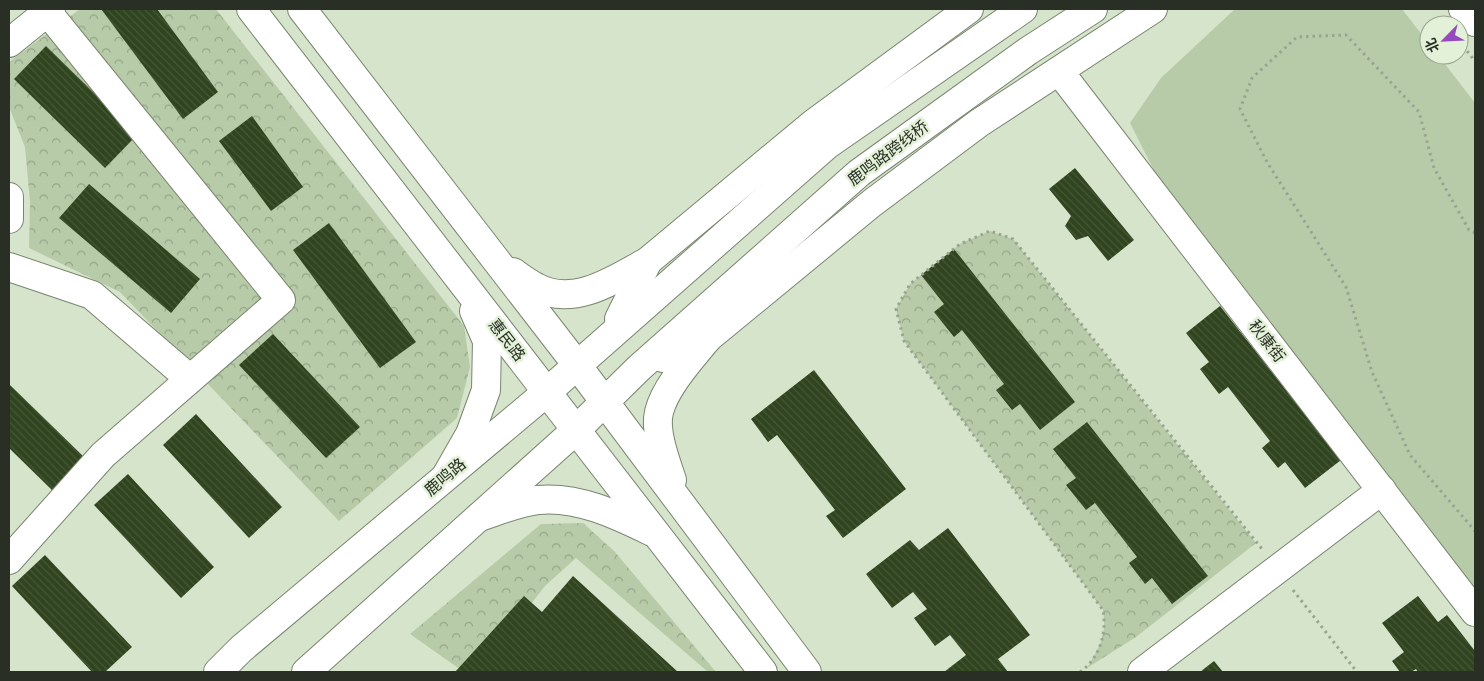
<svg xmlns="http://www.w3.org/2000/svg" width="1484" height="681" font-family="Karla,'Noto Sans SC',sans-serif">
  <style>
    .grass { fill: #b7cba8 }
    .forest { fill: url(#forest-crowns) }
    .building { fill: url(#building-back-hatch) }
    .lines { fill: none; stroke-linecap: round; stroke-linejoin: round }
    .minor-casing { stroke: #79866f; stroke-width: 30 }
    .major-casing { stroke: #79866f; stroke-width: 30 }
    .highway-casing { stroke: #79866f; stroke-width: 30 }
    .path { stroke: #99a591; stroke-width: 3; stroke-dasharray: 2.5 4; stroke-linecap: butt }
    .minor { stroke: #fff; stroke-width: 28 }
    .major { stroke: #fff; stroke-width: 28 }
    .highway { stroke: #fff; stroke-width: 28 }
    .labels { text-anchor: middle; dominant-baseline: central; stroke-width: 5; stroke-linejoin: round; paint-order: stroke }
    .street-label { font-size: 16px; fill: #2a2f26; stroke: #e2f1d7 }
  </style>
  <defs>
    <pattern id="forest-crowns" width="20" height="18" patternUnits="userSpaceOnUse" patternTransform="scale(1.25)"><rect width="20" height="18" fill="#b7cba8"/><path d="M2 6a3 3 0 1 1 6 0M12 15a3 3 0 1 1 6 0" fill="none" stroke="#95a589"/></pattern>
    <pattern id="building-back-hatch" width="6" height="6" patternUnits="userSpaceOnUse" patternTransform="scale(1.25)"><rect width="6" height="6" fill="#30441f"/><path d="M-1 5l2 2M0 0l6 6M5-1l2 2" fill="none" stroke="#455737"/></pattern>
  </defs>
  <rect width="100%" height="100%" fill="#d5e4ca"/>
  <polygon class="grass" points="1235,9 1402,9 1429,44 1429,55 1438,55 1475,103 1475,600 1172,206 1130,123 1161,78"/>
  <g class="forest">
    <polygon points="80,9 216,9 464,326 470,367 457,418 339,521 120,292 29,248 30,202 25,147 9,107 9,62"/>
    <path d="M990,231L1013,239L1256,543L1136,637L1087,668C1100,646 1107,636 1103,610L904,341L896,309L910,284L960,244Z"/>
    <polygon points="583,523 615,552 716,672 708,672 576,558 545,586 478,672 464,672 410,634 541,524"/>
  </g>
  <g class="building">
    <polygon points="101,9 157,9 218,92 183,119"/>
    <polygon points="46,46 137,135 105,168 14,79"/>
    <polygon points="252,116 303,187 271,211 219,141"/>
    <polygon points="1075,168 1134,240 1108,261 1088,236 1076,240 1065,226 1071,216 1049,189"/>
    <polygon points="89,184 200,279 171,313 59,218"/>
    <polygon points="329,223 416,342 380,368 293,250"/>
    <polygon points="954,249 1075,402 1040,430 1020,404 1012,410 996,390 1004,384 962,330 954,337 934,312 944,304 921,275"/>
    <polygon points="1220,306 1341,460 1305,488 1285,462 1278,468 1262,448 1270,441 1228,387 1219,394 1200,369 1209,362 1186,333"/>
    <polygon points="273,334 360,427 326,458 239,365"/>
    <polygon points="814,370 906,489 843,538 826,516 835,510 777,435 768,442 751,419"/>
    <polygon points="9,384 86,459 54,492 9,448"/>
    <polygon points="196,414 282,507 249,538 163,445"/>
    <polygon points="1087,422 1208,576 1172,604 1152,578 1145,584 1129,563 1137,557 1095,503 1086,510 1066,485 1076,478 1053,449"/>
    <polygon points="128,474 214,567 181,598 94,505"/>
    <polygon points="948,528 1030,635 998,659 1008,672 944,672 966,655 950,635 935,646 914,618 927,609 913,592 892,608 866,574 910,540 919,550"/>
    <polygon points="45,555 132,647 105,672 92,672 12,586"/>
    <polygon points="573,576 678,672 455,672 524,596 542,612"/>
    <polygon points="1418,596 1438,622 1447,615 1475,651 1475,672 1418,672 1416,669 1411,672 1400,672 1392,661 1404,652 1382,623"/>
    <polygon points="1214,661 1223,672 1200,672"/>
  </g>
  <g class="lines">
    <g class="minor-casing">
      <g id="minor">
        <polyline points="251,9 763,672"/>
        <polyline points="302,9 577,365 807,672"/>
        <polyline points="9,43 51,9"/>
        <polyline points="1059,71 1475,612"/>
        <polyline points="9,197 9,219"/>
        <polyline points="9,267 92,295 190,379"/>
        <path d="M513,272C520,277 528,283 536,287C573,308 616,279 648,261"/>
        <polyline points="446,476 470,434 486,390 487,341 474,311"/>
        <path d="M672,480C666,462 654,431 659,412C665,387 691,359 708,338"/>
        <path d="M479,517C498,511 519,502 538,500C578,496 617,515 652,532"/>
        <polyline points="9,560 103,455 281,300 45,9"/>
        <polyline points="1142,672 1382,490"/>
      </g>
    </g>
    <g class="major-casing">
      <g id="major">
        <polyline points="619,319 648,261 814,123 969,9"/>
        <polyline points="663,358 708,338 872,203 979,123 1153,9"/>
        <polyline points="218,672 241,649 547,392 827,145 1023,9"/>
        <polyline points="306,672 576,430 639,368 859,173 1028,51 1093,9"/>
      </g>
    </g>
    <g class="highway-casing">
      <polyline id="highway" points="1463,9 1475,22"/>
    </g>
    <g class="path">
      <polyline points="1463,46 1475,61"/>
      <polyline points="1475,233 1469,230 1434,168 1419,112 1346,35 1297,37 1252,78 1240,109 1267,162 1346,287 1372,372 1410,455 1475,531"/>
      <polyline points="1293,590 1357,672"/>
      <path d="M1080,672C1100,658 1107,633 1103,610L904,341L896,309L910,284L960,244L990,231L1013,239L1262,549"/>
    </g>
    <use href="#minor" class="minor"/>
    <use href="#major" class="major"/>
    <use href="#highway" class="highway"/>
  </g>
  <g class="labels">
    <g class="street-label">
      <text transform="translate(888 153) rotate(-37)">鹿鸣路跨线桥</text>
      <text transform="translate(507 340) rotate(52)">惠民路</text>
      <text transform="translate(1267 341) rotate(52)">秋康街</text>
      <text transform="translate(445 477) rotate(-40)">鹿鸣路</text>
    </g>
  </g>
  <rect width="1484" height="681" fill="none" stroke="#2a2f26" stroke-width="20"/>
  <g transform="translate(1444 40) rotate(246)"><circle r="24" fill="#e2f1d7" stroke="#98a390"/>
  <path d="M0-4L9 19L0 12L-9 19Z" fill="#954bbd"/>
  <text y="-8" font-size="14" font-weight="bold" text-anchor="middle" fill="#2a2f26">北</text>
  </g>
</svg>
